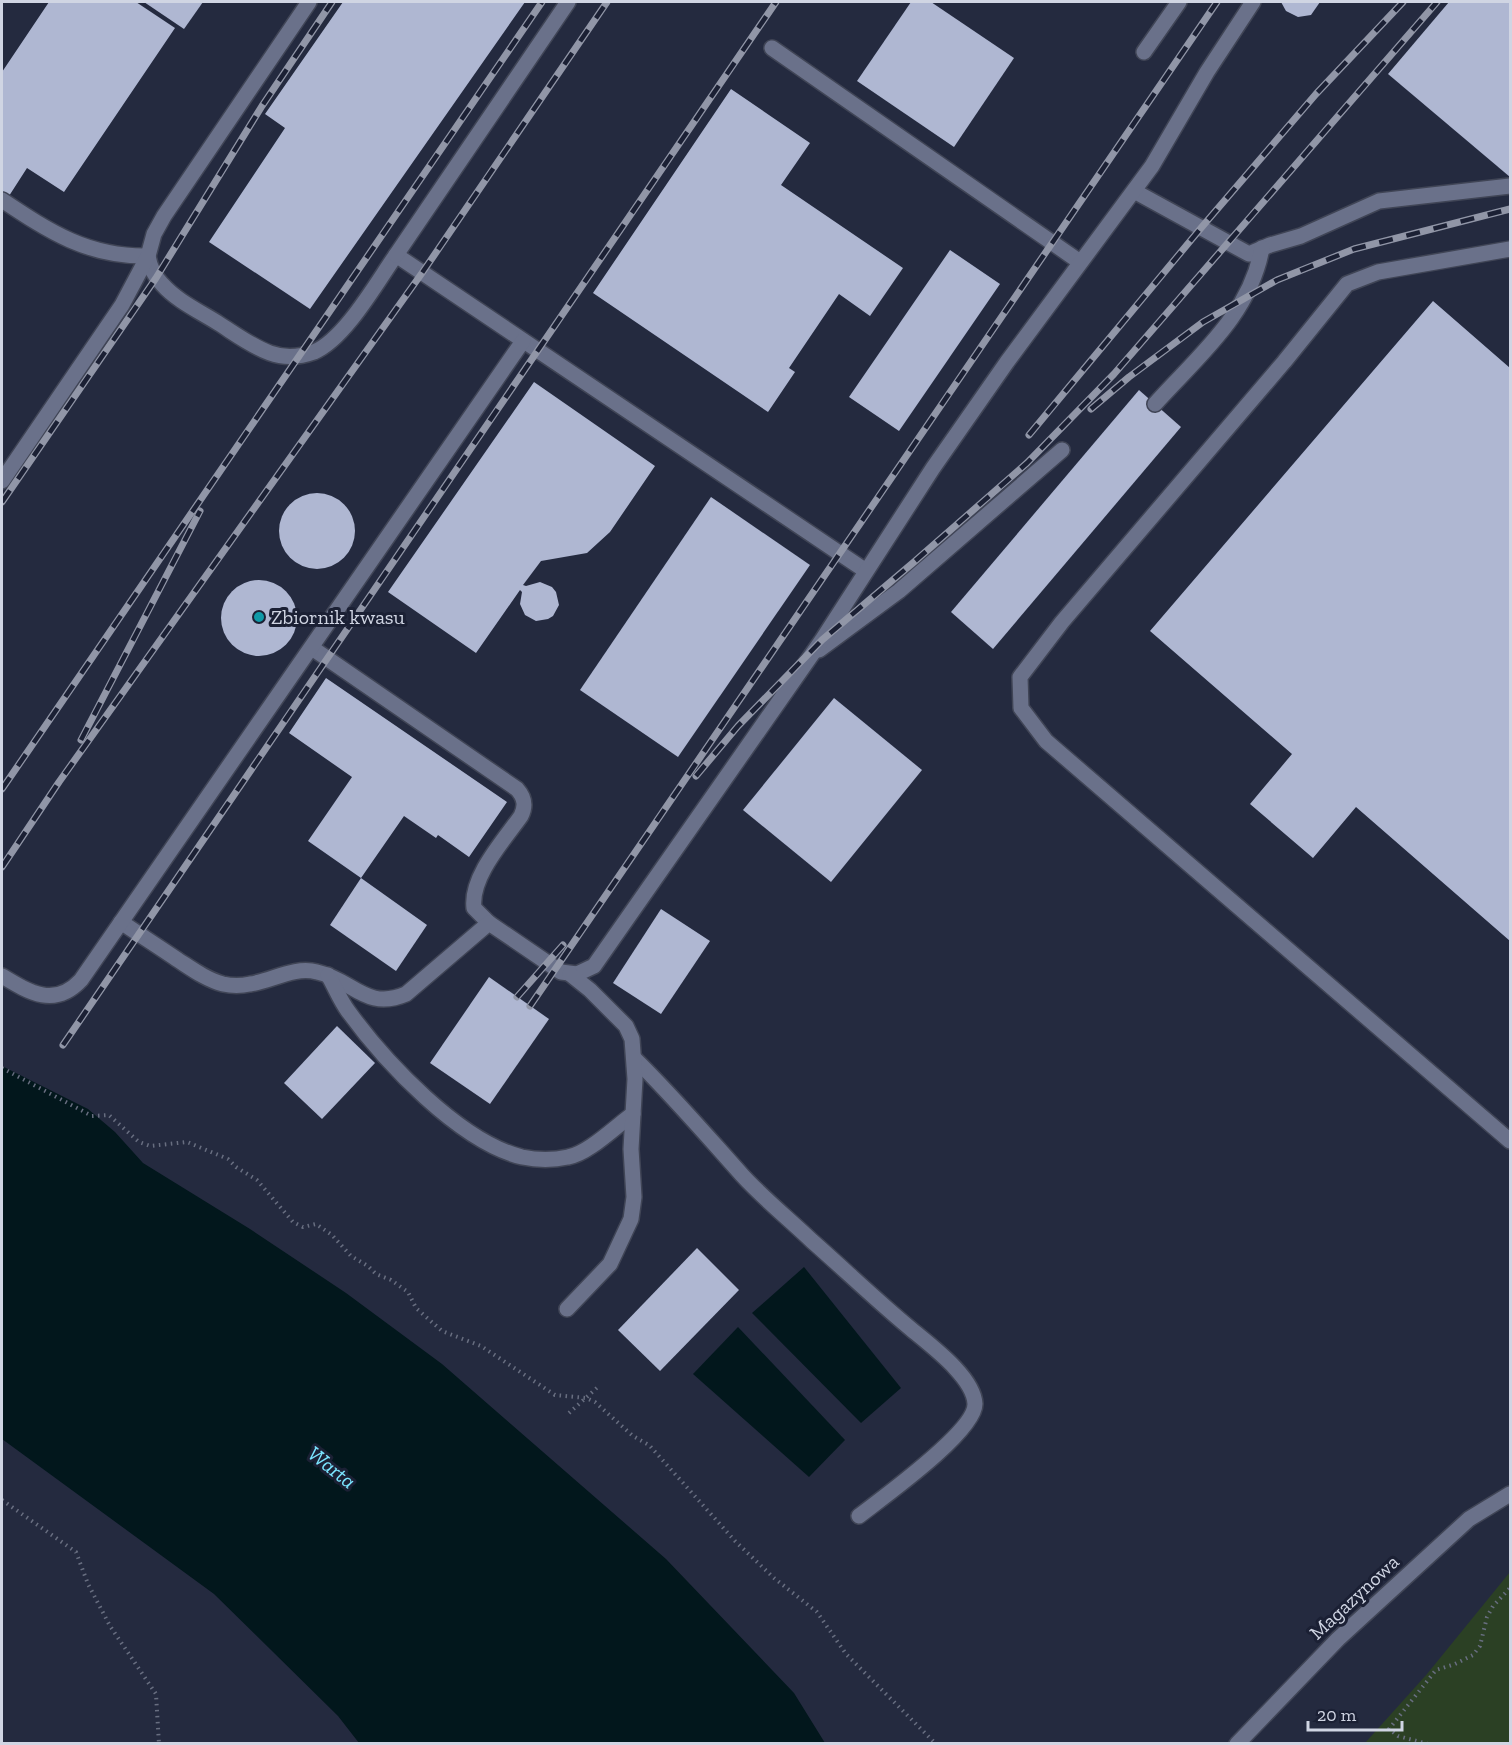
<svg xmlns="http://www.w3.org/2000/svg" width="1512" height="1745" font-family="'Zilla Slab',serif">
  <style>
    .green { fill: #2b4024 }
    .water { fill: #02171c }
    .building { fill: #afb7d2 }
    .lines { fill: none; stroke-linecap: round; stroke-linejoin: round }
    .lane-casing { stroke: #404556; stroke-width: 18 }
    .path { stroke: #686e80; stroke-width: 4; stroke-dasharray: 1.5 4.5; stroke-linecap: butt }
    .lane { stroke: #6a718a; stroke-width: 15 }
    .rail-casing { stroke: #9196a7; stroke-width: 7 }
    .rail { stroke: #1b2034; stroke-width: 4.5; stroke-dasharray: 14; stroke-linecap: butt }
    .culture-dot { fill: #0f9aa8; stroke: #1b2034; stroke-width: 2 }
    .labels { text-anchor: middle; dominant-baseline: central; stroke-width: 6; stroke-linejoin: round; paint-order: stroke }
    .poi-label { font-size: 20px; fill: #d0d5e3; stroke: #1b2034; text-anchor: start }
    .street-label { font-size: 20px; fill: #d0d5e3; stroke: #1b2034 }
    .water-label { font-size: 21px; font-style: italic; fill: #7be5ff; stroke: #1b2034 }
  </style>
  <rect width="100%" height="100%" fill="#242a3f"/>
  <polygon class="green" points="1510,1572 1510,1743 1365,1743 1427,1674"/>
  <g class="water">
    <polygon points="2,1066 88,1109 115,1132 143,1163 250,1229 346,1293 442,1364 666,1559 794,1693 825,1743 359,1743 338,1716 214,1594 2,1439"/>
    <polygon points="804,1267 901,1388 861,1423 752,1313"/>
    <polygon points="738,1327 845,1440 809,1477 693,1374"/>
  </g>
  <g class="building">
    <polygon points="49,2 136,2 175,28 64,192 27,168 9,196 2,191 2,72"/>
    <polygon points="144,2 203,2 184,29"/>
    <polygon points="343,2 525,2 310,309 209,242 285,128 265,114"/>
    <polygon points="911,2 931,2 1014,58 954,147 857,81"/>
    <polygon points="1281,2 1320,2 1311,15 1298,17 1286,11"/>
    <polygon points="1449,2 1510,2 1510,177 1388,74"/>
    <polygon points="731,89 810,143 781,185 903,268 870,316 839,294 789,368 795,372 768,412 593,293"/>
    <polygon points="950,250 1000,284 899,431 849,397"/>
    <polygon points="1433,301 1510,368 1510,941 1356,807 1313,858 1250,804 1292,754 1150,631"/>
    <polygon points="534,382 655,466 610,532 587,553 541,561 523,585 526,586 540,582 552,587 556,592 559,605 553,616 548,619 536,621 525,615 520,604 522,592 520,590 476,653 388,592"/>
    <polygon points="1139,390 1181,427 993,649 951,612"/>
    <circle cx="317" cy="531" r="38"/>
    <polygon points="711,497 810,565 678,757 580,690"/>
    <circle cx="259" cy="618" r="38"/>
    <polygon points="326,678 507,802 469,857 438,835 436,838 404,816 361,878 308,841 352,777 289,733"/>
    <polygon points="834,698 922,770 831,882 743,810"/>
    <polygon points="361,878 427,925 396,971 330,925"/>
    <polygon points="661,909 710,941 661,1014 613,983"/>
    <polygon points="489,977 549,1019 490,1104 430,1063"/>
    <polygon points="337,1026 375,1063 322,1119 284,1083"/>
    <polygon points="697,1248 739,1290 660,1371 618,1330"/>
  </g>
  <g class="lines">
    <g class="lane-casing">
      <g id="lane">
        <polyline points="772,48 1080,262"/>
        <polyline points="1144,52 1179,2"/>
        <polyline points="1134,191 1249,254 1270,245 1301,236 1379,201 1510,186"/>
        <path d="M2,200C50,232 88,257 148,256C150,267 154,276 162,284C177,301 199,311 218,323C234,333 251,346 270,353C284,358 300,357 314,352C345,339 377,282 396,255L866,571"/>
        <polyline points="1510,249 1378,272 1347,284 1284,362 1062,622 1020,677 1021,708 1046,741 1510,1141"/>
        <polyline points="396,255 568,2"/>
        <path d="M1155,404C1198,356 1250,315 1262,248"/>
        <polyline points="2,481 122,305 148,256 154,234 164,216 309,2"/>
        <path d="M312,648L517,789C525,798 526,806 521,816C504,840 470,877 474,908L489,923"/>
        <polyline points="819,650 899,591 1062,450"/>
        <path d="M121,922C140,935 159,947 178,960C192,969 207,980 223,984C232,986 241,986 250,984C272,981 294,966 317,972C353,980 366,1011 406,994L489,923L561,972L577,974L594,966L822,640L933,468L1007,362L1152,166L1207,72L1253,2"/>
        <path d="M328,975C335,987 340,1000 348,1011C385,1062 460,1142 522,1157C537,1160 554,1160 568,1157C588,1154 616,1126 633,1114"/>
        <path d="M2,976C30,993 55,1008 81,980L523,341"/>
        <path d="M634,1058C672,1095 707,1136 742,1175C764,1199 789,1219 812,1241C845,1270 877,1301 911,1329C930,1345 974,1377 975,1404C975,1432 882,1498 859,1516"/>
        <polyline points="567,1309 610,1264 631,1219 634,1197 631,1149 635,1079 632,1039 626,1026 590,990 570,974"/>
        <polyline points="1237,1744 1338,1639 1469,1519 1510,1494"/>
      </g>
    </g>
    <g class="path">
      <polyline points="2,1068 92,1116 109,1115 139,1142 150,1146 187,1142 228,1159 236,1167 257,1180 293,1222 303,1227 316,1224 332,1235 351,1256 368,1266 376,1274 391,1280 408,1292 416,1308 442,1331 481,1346 555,1395 586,1398 595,1402 633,1436 649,1445 735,1541 774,1578 817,1612 846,1654 936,1744"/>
      <polyline points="569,1413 600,1385"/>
      <polyline points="2,1500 76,1552 88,1584 110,1626 156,1694 159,1744"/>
      <polyline points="1428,1744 1398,1736 1389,1729 1436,1670 1455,1664 1473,1655 1480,1646 1487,1617 1493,1606 1510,1588"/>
    </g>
    <use href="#lane" class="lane"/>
    <g class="rail-casing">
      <g id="rail">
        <polyline points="1091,409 1129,377 1203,322 1277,280 1354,249 1510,209"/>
        <polyline points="1029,435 1201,228 1316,94 1403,2"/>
        <polyline points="2,502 156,278 262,106 332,2"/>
        <polyline points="81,740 200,511"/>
        <polyline points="696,776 738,726 822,640 914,562 1027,463 1114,374 1437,2"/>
        <polyline points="2,789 542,2"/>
        <polyline points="2,867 59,782 422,273 607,2"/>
        <polyline points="517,997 563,945"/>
        <polyline points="530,1006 1217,2"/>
        <polyline points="63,1045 776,2"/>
      </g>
    </g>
    <use href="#rail" class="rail"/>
  </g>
  <circle class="culture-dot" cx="259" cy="617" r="6"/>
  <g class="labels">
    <g class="poi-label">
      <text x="271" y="617">Zbiornik kwasu</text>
    </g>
    <g class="street-label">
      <text transform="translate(1354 1597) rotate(-43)">Magazynowa</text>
    </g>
    <g class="water-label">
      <text transform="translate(332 1467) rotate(38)">Warta</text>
    </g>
  </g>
  <rect width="1512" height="1745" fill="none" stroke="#d0d5e3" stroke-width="6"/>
  <path d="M1308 1721v9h94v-9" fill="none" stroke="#d0d5e3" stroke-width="3"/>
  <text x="1317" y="1721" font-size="18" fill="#d0d5e3" stroke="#1b2034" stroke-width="4.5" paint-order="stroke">20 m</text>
</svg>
